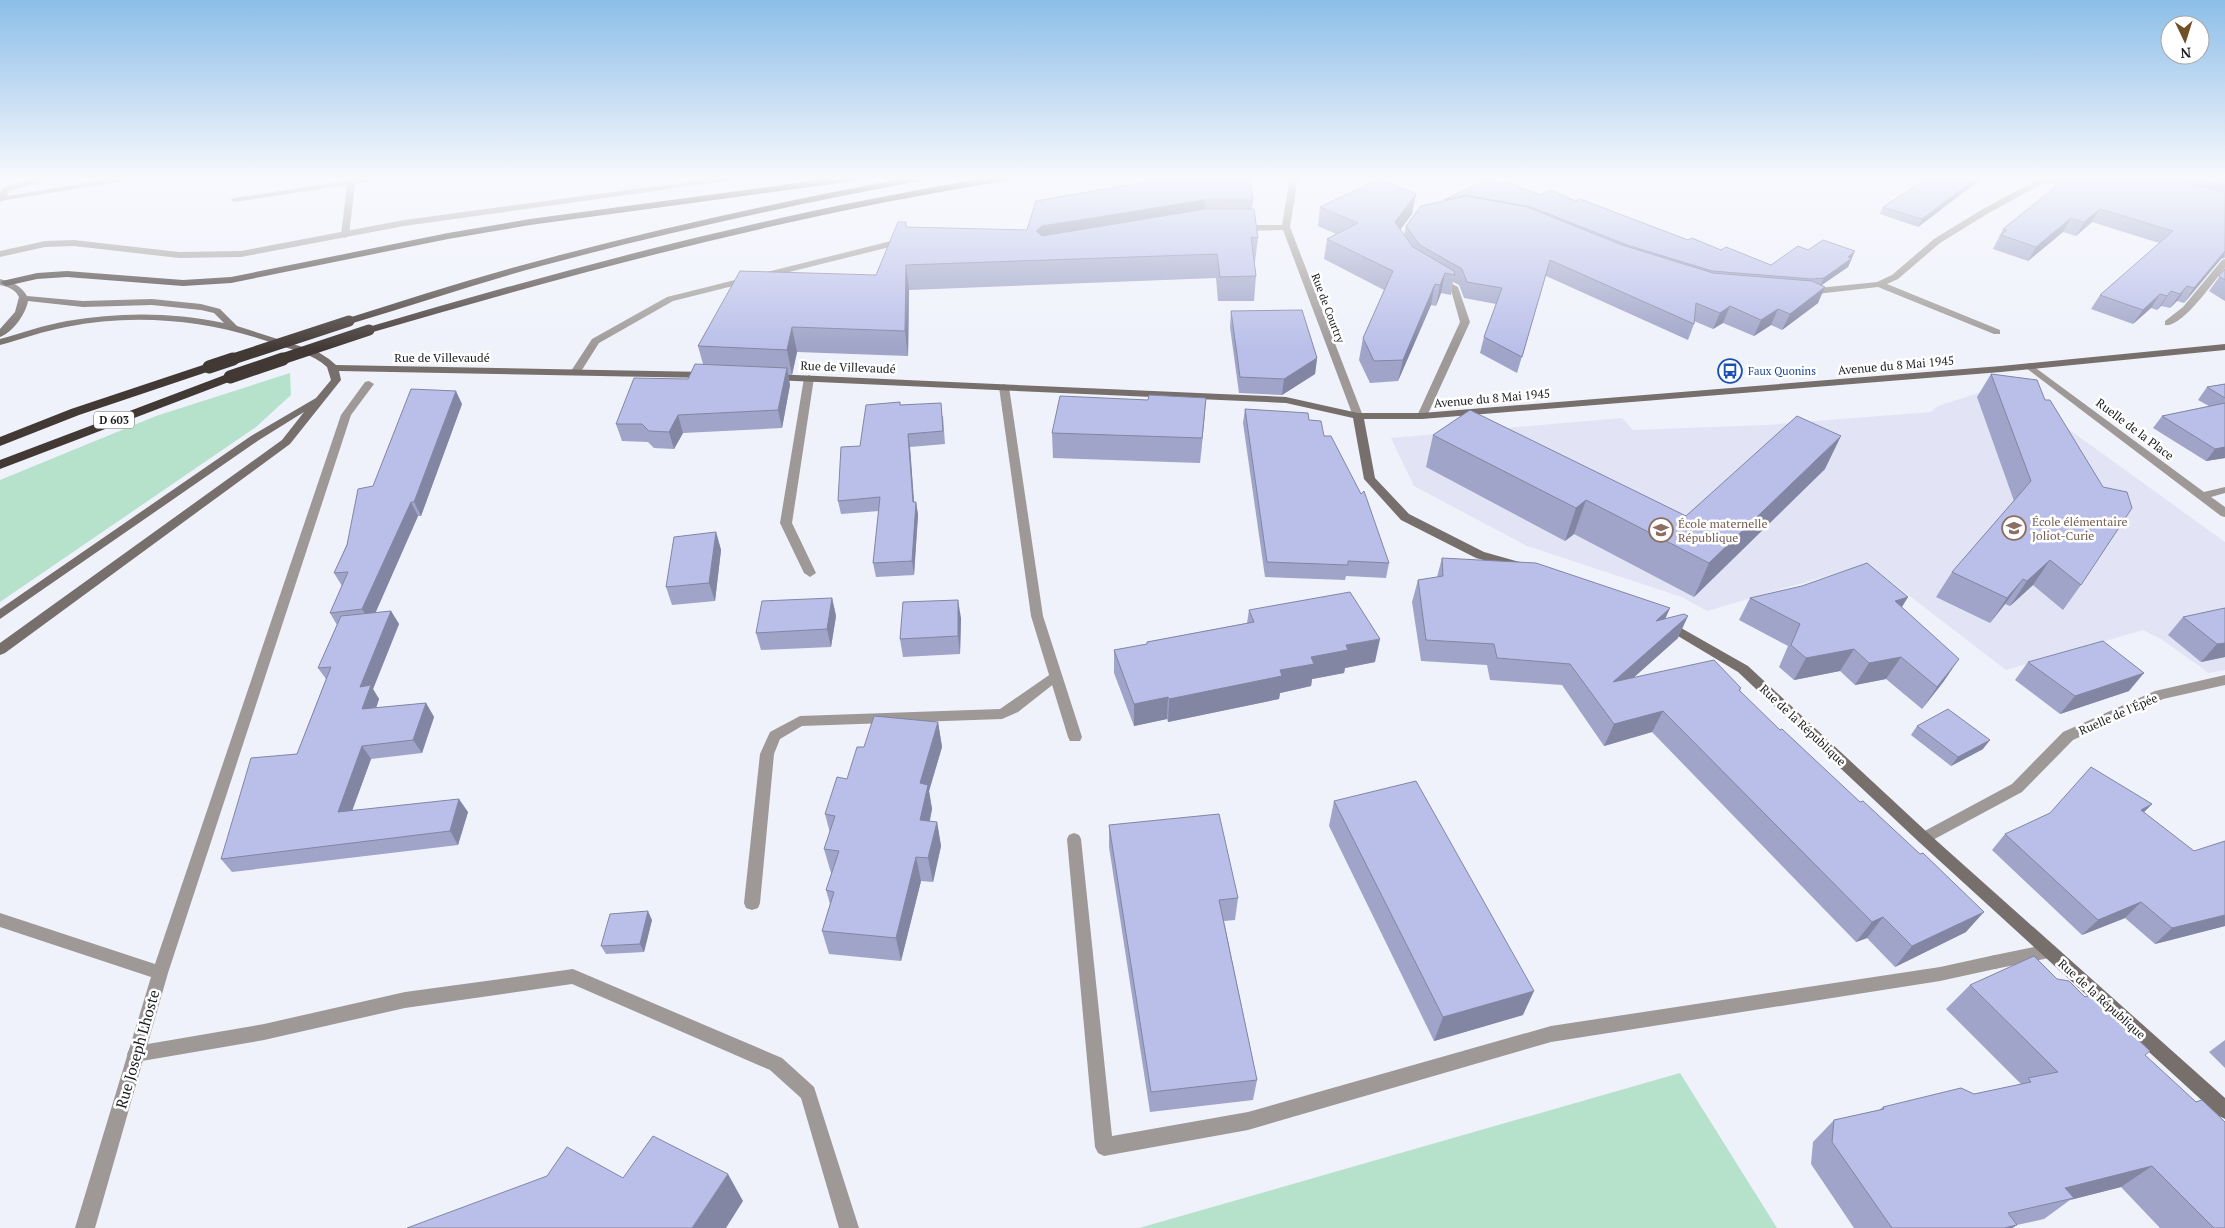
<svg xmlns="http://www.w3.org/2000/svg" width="2225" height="1228" font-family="'PT Serif',serif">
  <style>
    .built { fill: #e2e4f5 }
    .green { fill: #b6e2cc }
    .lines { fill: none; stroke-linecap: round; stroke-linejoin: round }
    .lane { fill: #9e9997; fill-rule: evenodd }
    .street { fill: #9e9997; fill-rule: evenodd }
    .secondary { fill: #766f6c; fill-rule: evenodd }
    .highway { fill: #423935; fill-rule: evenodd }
    .highway-bridge-far1 { stroke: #423935; stroke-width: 11 }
    .highway-bridge { stroke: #423935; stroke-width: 13 }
    .wall { fill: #9fa4c8 }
    .shaded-wall { fill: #8286a3 }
    .building { fill: #b9bfe9; stroke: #8286a3 }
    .labels { text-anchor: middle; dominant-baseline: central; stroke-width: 5; stroke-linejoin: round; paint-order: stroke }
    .far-street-label { font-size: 11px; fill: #1b1c1f; stroke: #fff }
    .far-transit-label { font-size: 11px; fill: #164399; stroke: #fff; text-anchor: start }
    .shield { fill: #fff; stroke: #5f6062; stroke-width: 1 }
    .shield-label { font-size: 11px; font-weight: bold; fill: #1b1c1f }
    .street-label { font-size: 12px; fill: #1b1c1f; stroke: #fff }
    .education-label { font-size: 12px; fill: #785e54; stroke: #fff; text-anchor: start }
    .near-street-label { font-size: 15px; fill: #1b1c1f; stroke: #fff }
  </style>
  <rect width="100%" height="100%" fill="#eff1fb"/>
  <polygon class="built" points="2006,384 2225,542 2225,670 2209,673 2161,639 2143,630 2006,670 1868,564 1707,611 1682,597 1527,546 1414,486 1391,438 1622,418 1633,430 1766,425 1931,412 1938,406"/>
  <g class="green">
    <polygon points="290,373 291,395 256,427 0,602 0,480 156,416"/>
    <polygon points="1680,1073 1777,1228 1139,1228"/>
  </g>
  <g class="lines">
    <g class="lane">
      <polygon points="46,177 59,177 9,191 7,196 123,177 140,177 136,179 0,201 0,193 3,187"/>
      <polygon points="372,177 391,177 355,184 349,235 345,238 341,235 347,185 234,202 230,200 234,198"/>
      <polygon points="903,238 907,241 906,243 673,301 599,343 580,373 576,374 571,371 592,339 667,297"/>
      <polygon points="1055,671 1060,673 1062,676 1060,679 1018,712 1002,719 802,726 780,739 774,754 760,903 758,908 752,910 746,908 744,903 760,754 770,732 800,716 1000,709"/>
      <polygon points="1074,833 1079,835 1081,839 1112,1136 1248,1112 1551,1026 1940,967 1995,955 2001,957 2003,962 2001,967 1995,969 1940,981 1551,1042 1248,1130 1104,1156 1098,1153 1095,1147 1067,839 1069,835"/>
      <polygon points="573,969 782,1058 814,1087 859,1228 839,1228 801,1098 770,1070 572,984 405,1008 264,1040 136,1062 130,1060 127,1054 130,1048 136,1046 264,1024 405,992"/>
    </g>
    <g class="street">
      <polygon points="725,177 745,177 741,179 404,226 241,257 179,258 74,246 45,247 0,257 0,251 45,241 74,240 179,252 241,251 404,220"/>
      <polygon points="1290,177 1298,177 1290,227 1363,416 1362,418 1354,418 1353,416 1283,230 1241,231 1237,228 1241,225 1282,225"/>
      <polygon points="2037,180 2072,180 2076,182 2072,184 2042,184 1987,214 1940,243 1898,279 1887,284 2000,330 2000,334 1994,334 1878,287 1808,295 1803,292 1808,289 1877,282 1892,275 1934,239 1981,210"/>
      <polygon points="0,197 5,199 0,202"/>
      <path d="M2225,259V268C2214,281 2182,328 2165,325V321L2183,307L2222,260Z"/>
      <polygon points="1438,276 1458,287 1470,322 1427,416 1422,419 1417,416 1460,322 1451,290 1435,281 1435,277"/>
      <polygon points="2029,363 2204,492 2225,487 2225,493 2211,497 2225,507 2225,517 2221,516 2026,368 2024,366"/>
      <polygon points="809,375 814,378 792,523 816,573 810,577 804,573 780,523 804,378"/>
      <polygon points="369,381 374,384 351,415 168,973 95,1228 75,1228 151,977 0,927 0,913 155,964 341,415 365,382"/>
      <polygon points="1004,384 1009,387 1043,616 1082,737 1080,741 1070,741 1068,737 1031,616 999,387"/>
      <polygon points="2225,675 2225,685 2163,699 2073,740 2022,792 1929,842 1924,844 1919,842 1917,838 1919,834 2012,784 2063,732 2155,691"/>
      <polygon points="2049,944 2055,946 2057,951 2055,956 2049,958 1995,969 1989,967 1987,962 1989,957 1995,955"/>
    </g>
    <g class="secondary">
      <path d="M0,279C11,282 21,285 27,296L83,301L152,299L201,304L220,309L237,326L318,352L329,359L336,365L706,372L711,375L706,378L339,371L341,380L290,444L5,653L0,655V643L282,440L304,412L259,440L0,619V609L251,436L316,398L331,380L327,367C313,354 293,350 275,344C209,320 136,313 66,327C44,331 22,339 0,345V339C22,333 44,325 67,321C119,312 172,312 224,323L214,313L201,310L152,305L83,307L28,301C26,314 12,333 0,337V329L15,312L19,297C15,289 8,287 0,285Z"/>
      <polygon points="2225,344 2225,350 2001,372 1422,419 1364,419 1375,478 1409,514 1484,552 1523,563 1525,566 1523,569 1519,570 1476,558 1401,520 1364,479 1353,418 1286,403 773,380 768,377 773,374 1286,397 1358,413 1422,413 2001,366"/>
      <polygon points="1667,620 1748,666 1929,834 2225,1098 2225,1119 2219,1116 1919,842 1738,672 1663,627 1661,624 1663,621"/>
    </g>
    <g class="highway">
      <polygon points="841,177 866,177 861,180 530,225 448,239 231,283 183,286 67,277 37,279 6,286 1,283 2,281 37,273 67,271 183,280 231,277 448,233 530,219"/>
      <path d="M911,177H930L925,180C796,204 668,232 541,266C478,283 416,304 353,323H345L343,321L345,319C408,299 470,279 534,262C658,228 784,201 911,177Z"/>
      <path d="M994,177H1015L1010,180C792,215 585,270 373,332H365L363,330L365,328C572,267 780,211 994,177Z"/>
      <polygon points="209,363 215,367 213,370 79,415 0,446 0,437 71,409"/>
      <polygon points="230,373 234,374 236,377 234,380 0,469 0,460"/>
    </g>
    <g class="highway-bridge-far1">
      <polyline points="230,360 349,321"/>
      <polyline points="279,360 369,330"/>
    </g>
    <g class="highway-bridge">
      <polyline points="209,367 233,359"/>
      <polyline points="230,377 283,359"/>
    </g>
  </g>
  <g class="wall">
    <polygon points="1929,177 1984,177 1918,227 1880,214 1883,207"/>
    <polygon points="2051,177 2225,177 2225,258 2221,259 2184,303 2177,301 2170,308 2161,306 2157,310 2151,308 2133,324 2091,309 2100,295 2159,243 2092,222 2076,236 2063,232 2028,261 1993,249 2003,229 2055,188 2054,186 2059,178 2052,178"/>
    <polygon points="1498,184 1540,195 1576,201 1688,240 1771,265 1808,250 1852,258 1848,267 1822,285 1818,303 1782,330 1771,325 1754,336 1723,323 1713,329 1694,321 1694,324 1688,340 1546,276 1517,373 1480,353 1484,337 1496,304 1464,298 1459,285 1453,282 1451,295 1441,293 1436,306 1431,305 1398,381 1370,383 1359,360 1363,338 1384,290 1324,259 1327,239 1336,234 1318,226 1320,207 1412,214 1400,230 1404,235 1406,226"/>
    <polygon points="1253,200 1252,209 1258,238 1255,262 1254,262 1256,276 1254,301 1218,301 1216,278 909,290 908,356 797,352 792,375 788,375 790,385 782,428 683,433 674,449 654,448 648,442 622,441 616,424 688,379 703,364 698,346 876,275 906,222 906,227 1027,230 1036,201"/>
    <polygon points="2225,269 2225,301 2209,291"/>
    <polygon points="1231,311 1317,358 1315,374 1282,395 1239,393 1230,327"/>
    <polygon points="1991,374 2081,585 2063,610 2033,585 2010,606 2005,604 1990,623 1936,597 1952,572 2014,501 1977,397"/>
    <polygon points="2225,384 2225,458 2206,461 2153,428 2162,416 2209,406 2198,400 2207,387"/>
    <polygon points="1206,398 1200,463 1053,458 1052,433 1148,400"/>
    <polygon points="462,404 421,516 418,516 375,613 391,611 399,624 373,689 379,699 376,708 426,703 434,717 422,753 371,759 352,810 468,812 458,845 232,872 221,859 297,754 326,679 318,668 337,625 330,613 342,586 334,573 373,486"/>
    <polygon points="901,405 943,416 945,444 910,447 914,502 916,502 918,515 914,575 876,577 873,563 879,511 841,514 838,501 860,446"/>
    <polygon points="1245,409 1309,420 1324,436 1389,563 1386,578 1346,576 1345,580 1265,577 1243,423"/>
    <polygon points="1433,435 1686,516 1825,469 1694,597 1574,534 1565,541 1426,467"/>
    <polygon points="716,532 721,550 715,601 672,605 666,587"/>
    <polygon points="1442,558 1670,608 1665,619 1678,638 1633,678 1741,688 1740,691 1966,932 1895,967 1867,938 1856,942 1652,732 1604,746 1562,685 1490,680 1487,665 1421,661 1412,602 1418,580 1437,577"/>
    <polygon points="1908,597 1902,607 1944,681 1922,709 1886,679 1855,685 1840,671 1794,680 1779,667 1788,646 1739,620 1750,598"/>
    <polygon points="832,598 836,616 831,647 761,650 756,633"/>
    <polygon points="2225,608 2225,657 2201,662 2168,635 2183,617"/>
    <polygon points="1249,610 1375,662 1345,668 1344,673 1312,679 1311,686 1280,693 1279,699 1168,722 1167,719 1134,726 1114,673 1114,650 1147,645 1147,642 1247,623"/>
    <polygon points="961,618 960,654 903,657 900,639"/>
    <polygon points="2028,662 2129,691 2060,714 2015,680"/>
    <polygon points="938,722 942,747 929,791 932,809 930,821 937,822 941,846 933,882 921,881 901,961 829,954 822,931 830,904 826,890 832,873 831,873 824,849 830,833 825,814 847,779 864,747"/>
    <polygon points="1917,726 1983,749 1951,766 1911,735"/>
    <polygon points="1334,801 1523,1015 1434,1041 1329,826"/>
    <polygon points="2152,804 2144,812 2225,926 2155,944 2125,918 2082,935 1992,850 2005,834"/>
    <polygon points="1109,825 1238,898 1235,920 1224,921 1257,1080 1253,1100 1150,1112 1109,847"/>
    <polygon points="652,920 644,952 606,954 601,946"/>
    <polygon points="2057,979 2145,1055 2225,1228 2160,1228 2121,1187 2070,1200 2044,1219 2017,1225 2012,1228 1854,1228 1811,1164 1813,1142 1834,1120 1879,1110 1883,1107 1974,1094 2021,1084 1946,1009 1970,985"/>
    <polygon points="2225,1040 2225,1068 2209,1052"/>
  </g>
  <g class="shaded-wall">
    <polygon points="1978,177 1984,177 1918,227 1922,219"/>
    <polygon points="1416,194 1412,214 1391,242 1395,222"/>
    <polygon points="1205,200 1204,223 1043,250 1036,231 1042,226"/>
    <polygon points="2100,209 2092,222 2076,236 2084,222"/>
    <polygon points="2071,218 2063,232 2028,261 2036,247"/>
    <polygon points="1855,251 1848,267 1820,286 1824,278"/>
    <polygon points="2225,251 2224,257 2221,259 2184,303 2194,288"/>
    <polygon points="906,265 909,290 908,356 905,331"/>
    <polygon points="1445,273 1441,293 1436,306 1440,285"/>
    <polygon points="1435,284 1431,305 1398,381 1403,360"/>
    <polygon points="2187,286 2177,301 2170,308 2180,294"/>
    <polygon points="1825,287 1818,303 1782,330 1790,314"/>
    <polygon points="2171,291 2161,306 2157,310 2167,296"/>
    <polygon points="2160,294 2151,308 2133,324 2143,310"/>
    <polygon points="1730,306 1723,323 1713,329 1720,313"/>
    <polygon points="1778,309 1771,325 1754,336 1761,320"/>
    <polygon points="792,327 797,352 792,375 787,350"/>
    <polygon points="1317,358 1315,374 1282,395 1284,379"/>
    <polygon points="787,368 790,385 782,428 778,410"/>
    <polygon points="456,391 462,404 421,516 414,502"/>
    <polygon points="1206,398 1204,423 1200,463 1202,438"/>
    <polygon points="678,415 683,433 674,449 669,432"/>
    <polygon points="908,434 910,447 915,515 913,502"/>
    <polygon points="1841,436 1825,469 1694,597 1709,563"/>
    <polygon points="2225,447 2225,458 2206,461 2215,449"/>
    <polygon points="1586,500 1574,534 1565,541 1576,508"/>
    <polygon points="411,502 418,516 371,623 362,609"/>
    <polygon points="916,502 918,515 914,575 912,561"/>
    <polygon points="716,532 721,550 715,601 709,583"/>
    <polygon points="2050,560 2033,585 2010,606 2027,581"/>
    <polygon points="2023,579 2005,604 1990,623 2007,598"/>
    <polygon points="1908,597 1894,619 1895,601"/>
    <polygon points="832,598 836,616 831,647 827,629"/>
    <polygon points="958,600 961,618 960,654 958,636"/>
    <polygon points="1670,608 1660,630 1656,621"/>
    <polygon points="391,611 399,624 373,689 379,699 371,723 362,709 360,687"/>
    <polygon points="1688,616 1678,638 1604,704 1613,682"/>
    <polygon points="1380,639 1375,662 1345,668 1344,673 1312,679 1311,686 1280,693 1279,699 1168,722 1169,699 1280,670 1311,657 1346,645"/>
    <polygon points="2225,643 2225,657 2201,662 2217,644"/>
    <polygon points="1854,649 1840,671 1794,680 1806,658"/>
    <polygon points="1901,657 1886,679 1855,685 1869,663"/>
    <polygon points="1959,659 1944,681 1922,709 1937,687"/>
    <polygon points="2144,673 2129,691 2060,714 2075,696"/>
    <polygon points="1168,697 1167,719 1134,726 1134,704"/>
    <polygon points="426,703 434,717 422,753 413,740"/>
    <polygon points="1663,711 1652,732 1604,746 1614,724"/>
    <polygon points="938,722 942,747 929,791 932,809 924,844 920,820 920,783"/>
    <polygon points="1990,740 1983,749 1951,766 1958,757"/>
    <polygon points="362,746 371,759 347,825 338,812"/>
    <polygon points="459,799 468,812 458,845 450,831"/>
    <polygon points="2152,804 2137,819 2141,810"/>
    <polygon points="937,822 941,846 933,882 928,858"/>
    <polygon points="916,857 921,881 901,961 896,938"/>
    <polygon points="2141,902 2125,918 2082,935 2098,920"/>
    <polygon points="648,911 652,920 644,952 640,944"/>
    <polygon points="1984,912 1966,932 1895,967 1912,946"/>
    <polygon points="2225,915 2225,926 2155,944 2172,928"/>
    <polygon points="1883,917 1867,938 1856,942 1872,922"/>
    <polygon points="1534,991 1523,1015 1434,1041 1443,1017"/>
    <polygon points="2152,1166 2121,1187 2070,1200 2074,1198 2065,1188"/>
    <polygon points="728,1174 743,1201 726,1228 692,1228"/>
    <polygon points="2017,1225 2012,1228 2004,1228"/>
  </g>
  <g class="building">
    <polygon points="1174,177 1250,177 1253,200 1205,200 1042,226 1036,231 1042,236 1205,209 1254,209 1258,238 1251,237 1256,276 1220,277 1217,254 906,265 905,331 792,327 787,350 698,346 740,271 876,275 898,222 906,222 906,227 1027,230 1036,201"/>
    <polygon points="1929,177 1978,177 1922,219 1883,207"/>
    <polygon points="2063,177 2155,177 2225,192 2225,251 2194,288 2187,286 2180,294 2171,291 2167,296 2160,294 2143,310 2100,295 2173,231 2100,209 2084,222 2071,218 2036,247 2001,235 2007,230 2003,229 2064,180"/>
    <polygon points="2187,177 2225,177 2225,186"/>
    <polygon points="1379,179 1416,194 1395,222 1413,247 1454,271 1455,275 1445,273 1440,285 1435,284 1403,360 1374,361 1363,338 1393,271 1327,239 1358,223 1320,207"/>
    <polygon points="1487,179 1498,184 1505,181 1540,195 1550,190 1576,201 1580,199 1688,240 1692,238 1721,250 1726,247 1771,265 1798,246 1808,250 1823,240 1855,251 1848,257 1852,258 1824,278 1812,279 1712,271 1627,245 1531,207 1465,195 1444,200"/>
    <polygon points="1466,196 1527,207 1622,245 1713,273 1812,281 1825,287 1790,314 1778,309 1761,320 1730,306 1720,313 1696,303 1694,324 1550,260 1522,357 1484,337 1502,288 1467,282 1462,269 1420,245 1406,226 1421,206"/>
    <polygon points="2225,269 2225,280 2219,276"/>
    <polygon points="1302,310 1317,358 1284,379 1240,377 1231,311"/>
    <polygon points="695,364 787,368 778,410 678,415 669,432 649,431 642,424 616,424 634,378 688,379"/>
    <polygon points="1991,374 2037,380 2045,400 2050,400 2103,487 2127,492 2132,508 2081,585 2050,560 2027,581 2023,579 2007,598 1952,572 2031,481"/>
    <polygon points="2225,384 2225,398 2207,387"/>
    <polygon points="411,389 456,391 414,502 411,502 362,609 330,613 348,572 334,573 347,545 358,489 373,486"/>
    <polygon points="1149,395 1206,398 1202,438 1052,433 1060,396 1148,400"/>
    <polygon points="900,402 900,405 941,403 943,431 908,434 913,502 916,502 912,561 873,563 880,497 838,501 841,447 860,446 866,405"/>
    <polygon points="2225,403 2225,447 2215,449 2162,416"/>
    <polygon points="1245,409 1308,413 1309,420 1321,421 1324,436 1331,436 1361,494 1364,491 1389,563 1348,561 1348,565 1267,562"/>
    <polygon points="1470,410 1686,516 1797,416 1841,436 1709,563 1586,500 1576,508 1433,435"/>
    <polygon points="716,532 709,583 666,587 674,537"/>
    <polygon points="1442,558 1536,563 1670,608 1656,621 1684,614 1688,616 1613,682 1714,660 1741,688 1739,690 1780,730 1782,729 1860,802 1863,801 1920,854 1923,853 1984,912 1912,946 1883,917 1872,922 1663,711 1614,724 1570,664 1497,658 1494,644 1426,640 1418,580 1443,576"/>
    <polygon points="1867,563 1908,597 1895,601 1959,659 1937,687 1901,657 1869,663 1854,649 1806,658 1791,645 1800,624 1750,598 1802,586"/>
    <polygon points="1350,592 1380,639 1346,645 1348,650 1311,657 1314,664 1280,670 1282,676 1169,699 1168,697 1134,704 1114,650 1147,644 1147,642 1254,622 1249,610"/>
    <polygon points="832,598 827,629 756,633 762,601"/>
    <polygon points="958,600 958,636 900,639 903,602"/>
    <polygon points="2225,608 2225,643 2217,644 2183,617"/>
    <polygon points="391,611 360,687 371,685 362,709 426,703 413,740 362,746 338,812 459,799 450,831 221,859 251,758 297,754 331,667 318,668 341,616"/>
    <polygon points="2103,641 2144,673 2075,696 2028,662"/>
    <polygon points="1948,709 1990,740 1958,757 1917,726"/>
    <polygon points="874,716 938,722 920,783 928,785 920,820 937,822 928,858 916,857 896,938 822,931 834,892 826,890 839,851 824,849 835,816 825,814 837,777 847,779 857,747 864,747"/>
    <polygon points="2091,767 2152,804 2141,810 2194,851 2225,841 2225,915 2172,928 2141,902 2098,920 2005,834 2050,813"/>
    <polygon points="1416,781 1534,991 1443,1017 1334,801"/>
    <polygon points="1219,814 1238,898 1219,900 1257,1080 1151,1092 1109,825"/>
    <polygon points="648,911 640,944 601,946 610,914"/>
    <polygon points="2034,956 2057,979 2069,981 2085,997 2091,995 2150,1051 2145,1055 2196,1102 2202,1100 2225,1122 2225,1228 2214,1228 2152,1166 2065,1188 2074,1198 2008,1213 2017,1225 2004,1228 1892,1228 1832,1142 1834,1120 1884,1109 1883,1107 1961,1088 1974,1094 2031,1082 2028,1078 2058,1072 1970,985"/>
    <polygon points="653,1136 728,1174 692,1228 407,1228 547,1176 567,1147 623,1178"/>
  </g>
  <linearGradient id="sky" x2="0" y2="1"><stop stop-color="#8cbee8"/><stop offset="0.51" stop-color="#f8f9fd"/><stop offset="1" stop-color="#f8f9fd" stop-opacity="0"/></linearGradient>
  <rect width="2225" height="349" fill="url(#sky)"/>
  <defs>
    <g id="bus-ring" transform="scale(1.25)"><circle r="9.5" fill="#fff" stroke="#1a4fb4" stroke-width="1.5"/><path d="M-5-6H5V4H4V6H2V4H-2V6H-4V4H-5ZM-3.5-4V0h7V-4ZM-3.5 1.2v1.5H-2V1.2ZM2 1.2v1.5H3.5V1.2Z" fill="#1a4fb4"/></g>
    <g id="school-ring" transform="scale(1.25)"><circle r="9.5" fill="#fff" stroke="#8d6e63" stroke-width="1.5"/><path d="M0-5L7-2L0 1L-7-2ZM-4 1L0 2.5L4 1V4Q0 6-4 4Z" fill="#8d6e63"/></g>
  </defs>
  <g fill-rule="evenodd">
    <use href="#bus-ring" x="1730" y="371"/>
    <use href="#school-ring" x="2014" y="528"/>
    <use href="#school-ring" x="1661" y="530"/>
  </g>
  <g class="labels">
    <g class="far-street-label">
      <text transform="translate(1328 308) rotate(69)">Rue de Courtry</text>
    </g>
    <g class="far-transit-label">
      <text x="1748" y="371">Faux Quonins</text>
    </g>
    <rect class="shield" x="94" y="411.5" width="40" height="17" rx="4"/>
    <g class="shield-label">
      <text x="114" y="420">D 603</text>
    </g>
    <g class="street-label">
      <text x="442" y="357">Rue de Villevaudé</text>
      <text transform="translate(1896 365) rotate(-5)">Avenue du 8 Mai 1945</text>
      <text transform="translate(848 367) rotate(2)">Rue de Villevaudé</text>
      <text transform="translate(1492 398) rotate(-5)">Avenue du 8 Mai 1945</text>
      <text transform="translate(2135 429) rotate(37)">Ruelle de la Place</text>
      <text transform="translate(2118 714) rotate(-24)">Ruelle de l'Épée</text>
      <text transform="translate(1803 725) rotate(43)">Rue de la République</text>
      <text transform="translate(2102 999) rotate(42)">Rue de la République</text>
    </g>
    <g class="education-label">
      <text x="2032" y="521">École élémentaire<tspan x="2032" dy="14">Joliot-Curie</tspan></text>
      <text x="1678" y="523">École maternelle<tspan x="1678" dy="14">République</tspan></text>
    </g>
    <g class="near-street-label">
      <text transform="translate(137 1049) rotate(-74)">Rue Joseph Lhoste</text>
    </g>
  </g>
  <g transform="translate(2185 40) rotate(176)"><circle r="24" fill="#ffffff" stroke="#a4a4a5"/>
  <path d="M0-4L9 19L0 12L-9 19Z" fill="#705127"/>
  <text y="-8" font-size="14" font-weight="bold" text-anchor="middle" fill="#1b1c1f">N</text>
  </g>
</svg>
